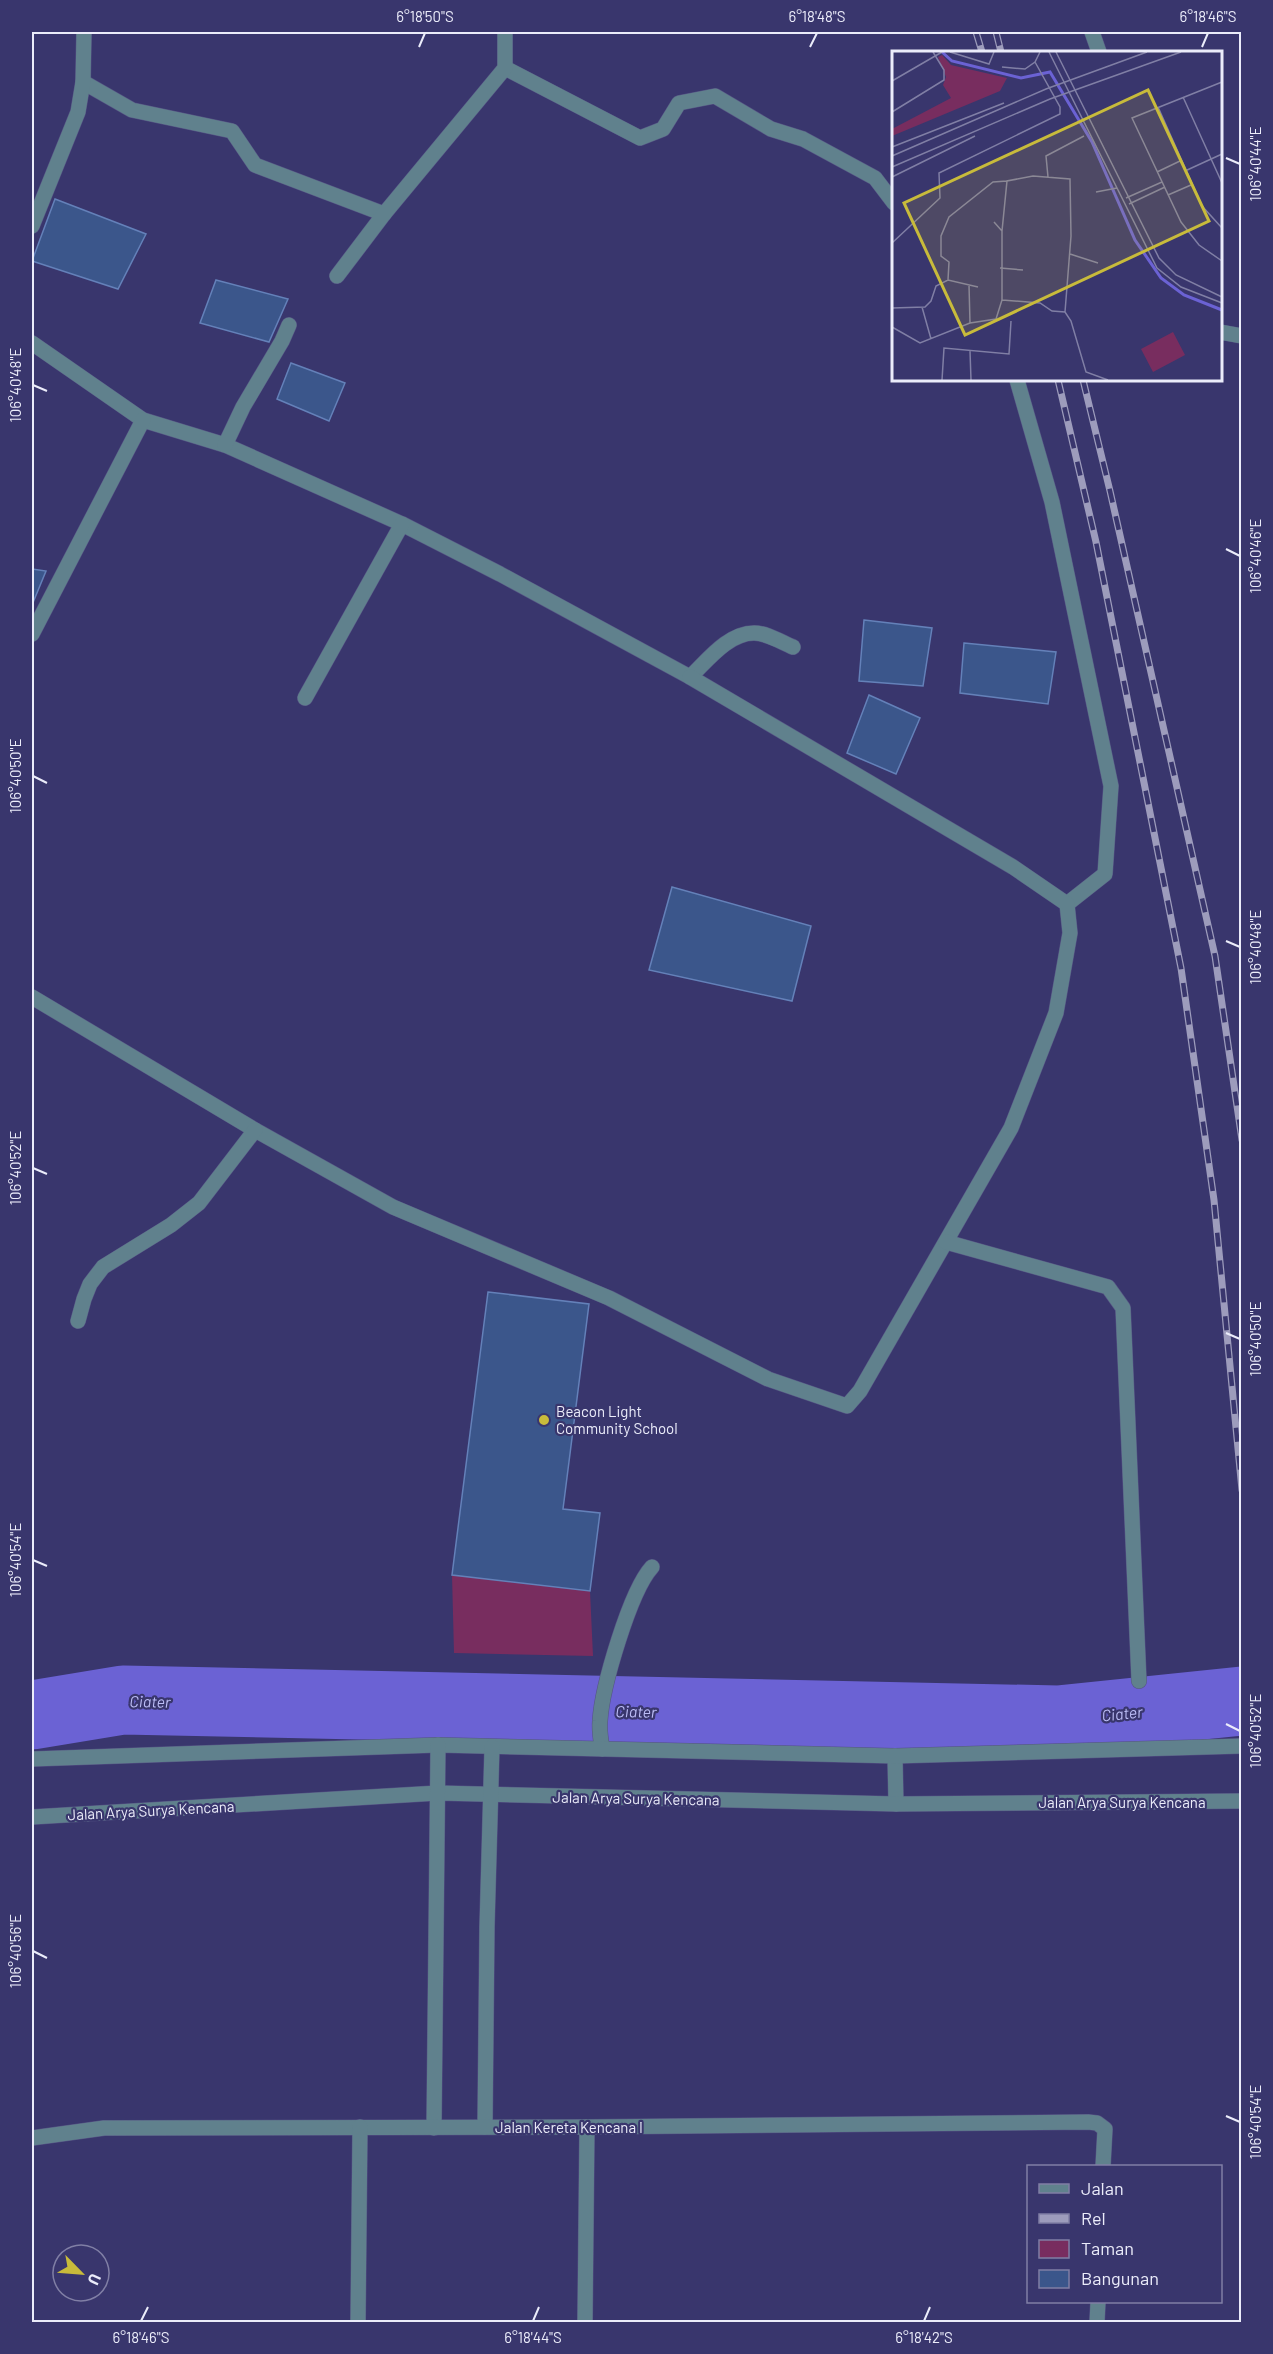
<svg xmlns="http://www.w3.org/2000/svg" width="1273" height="2354" font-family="Barlow,sans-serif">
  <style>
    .green { fill: #782d5f }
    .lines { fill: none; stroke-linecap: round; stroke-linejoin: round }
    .river { stroke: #6b62d4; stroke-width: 69 }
    .building { fill: #3b568b; stroke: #6481b9; stroke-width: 1.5 }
    .minor-casing { stroke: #555384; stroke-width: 16 }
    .minor { stroke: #60818d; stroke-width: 15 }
    .rail-casing { stroke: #9d9cbc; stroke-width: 7 }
    .rail { stroke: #39366d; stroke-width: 4.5; stroke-dasharray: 14; stroke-linecap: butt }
    .ticks { fill: none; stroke: #ebecfa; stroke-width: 2 }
    .poi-dot { fill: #c8bb3b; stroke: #39366d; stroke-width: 2 }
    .labels { text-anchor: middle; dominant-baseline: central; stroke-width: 4.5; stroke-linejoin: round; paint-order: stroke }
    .poi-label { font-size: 15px; fill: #ebecfa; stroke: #39366d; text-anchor: start }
    .street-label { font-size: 15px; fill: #ebecfa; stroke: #39366d }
    .water-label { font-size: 16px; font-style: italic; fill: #bcbdf6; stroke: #39366d }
    .inset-river { fill: none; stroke: #6b62d4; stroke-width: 3 }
    .inset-road { fill: none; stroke: #807fa5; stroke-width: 1.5 }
    .view { fill: #c8bb3b; fill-opacity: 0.15; stroke: #c8bb3b; stroke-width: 3 }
    .inset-edge { fill: none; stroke: #ebecfa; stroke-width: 3 }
    .neatline { fill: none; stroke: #ebecfa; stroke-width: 2 }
    .ticks-label { font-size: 15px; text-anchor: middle; fill: #ebecfa }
  </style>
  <rect width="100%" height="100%" fill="#39366d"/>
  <polygon class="green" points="452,1575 590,1591 593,1656 454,1653"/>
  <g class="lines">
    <polyline class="river" points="32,1715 123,1700 1058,1720 1242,1701"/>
  </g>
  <g class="building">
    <polygon points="55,199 146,234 118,289 32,261"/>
    <polygon points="216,280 288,299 269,342 200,323"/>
    <polygon points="291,363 345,383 329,421 277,399"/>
    <polygon points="32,569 46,571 32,605"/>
    <polygon points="864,620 932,628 923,686 859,681"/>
    <polygon points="964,643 1056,652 1048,704 960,693"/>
    <polygon points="869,695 920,718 896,774 847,753"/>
    <polygon points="672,887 811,926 792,1001 649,970"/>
    <polygon points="488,1292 589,1304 563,1509 600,1513 590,1591 452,1575"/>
  </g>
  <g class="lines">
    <g class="minor-casing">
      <g id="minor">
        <polyline points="1092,32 1099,52"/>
        <polyline points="505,68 640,138 663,129 679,103 715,96 771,129 803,139 875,178 894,203"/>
        <polyline points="83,82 132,110 232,131 255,165 384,214"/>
        <polyline points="32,226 78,112 83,82 84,32"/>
        <polyline points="337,276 384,214 505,68 505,32"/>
        <polyline points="1220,332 1242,336"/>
        <path d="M32,343L143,420L225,445L402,524L500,574L690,677C707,661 728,633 754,633C767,633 781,642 793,647"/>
        <polyline points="1017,380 1052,502 1111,786 1105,874 1067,904"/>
        <polyline points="225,445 243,407 282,341 289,325"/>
        <polyline points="32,634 143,420"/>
        <polyline points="305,698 402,524"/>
        <polyline points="32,997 255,1130 393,1207 609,1298 768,1379 847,1406 860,1391 1011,1128 1056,1013 1070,933 1067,904 1013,867 690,677"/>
        <polyline points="946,1242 1108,1287 1123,1308 1139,1681"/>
        <polyline points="78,1321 84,1299 90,1284 103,1267 171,1225 199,1203 255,1130"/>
        <path d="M602,1749C601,1740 599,1730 600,1721C602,1687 630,1591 652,1567"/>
        <polyline points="895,1756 896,1804"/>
        <polyline points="32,1759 438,1745 895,1756 1242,1746"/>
        <polyline points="32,1817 438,1793 896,1804 1242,1801"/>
        <polyline points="485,2127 487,1927 492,1747"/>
        <polyline points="434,2128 438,1745"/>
        <polyline points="32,2138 104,2128 587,2127 1088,2122 1097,2123 1105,2129 1103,2166"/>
        <polyline points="358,2322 360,2127"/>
        <polyline points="585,2322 587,2127"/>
        <polyline points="1097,2322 1098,2302"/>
      </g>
    </g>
    <use href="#minor" class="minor"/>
    <g class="rail-casing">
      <g id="rail">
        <polyline points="976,32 982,52"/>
        <polyline points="996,32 1001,52"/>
        <polyline points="1058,380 1096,542 1181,968 1214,1200 1242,1490"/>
        <polyline points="1083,380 1110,491 1215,956 1242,1140"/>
      </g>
    </g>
    <use href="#rail" class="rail"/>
  </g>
  <path class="ticks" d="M419,47L425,33M810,47L817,33M1202,47L1208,33M1226,158L1240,164M33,385L47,391M1226,549L1240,556M33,776L47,783M1226,941L1240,947M33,1168L47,1174M1226,1333L1240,1339M33,1560L47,1566M1226,1724L1240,1731M33,1951L47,1958M1226,2116L1240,2122M141,2321L148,2307M533,2321L539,2307M924,2321L930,2307"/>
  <circle class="poi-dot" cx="544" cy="1420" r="6"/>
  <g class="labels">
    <g class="poi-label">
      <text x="556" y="1411">Beacon Light<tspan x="556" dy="17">Community School</tspan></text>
    </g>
    <g class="street-label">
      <text transform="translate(636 1798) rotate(1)">Jalan Arya Surya Kencana</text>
      <text x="1122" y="1802">Jalan Arya Surya Kencana</text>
      <text transform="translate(151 1810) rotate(-3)">Jalan Arya Surya Kencana</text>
      <text x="569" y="2127">Jalan Kereta Kencana I</text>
    </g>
    <g class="water-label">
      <text transform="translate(150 1701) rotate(1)">Ciater</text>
      <text transform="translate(636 1711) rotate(1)">Ciater</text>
      <text transform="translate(1122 1713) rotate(-6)">Ciater</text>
    </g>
  </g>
  <g transform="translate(892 51)">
    <rect width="330" height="330" fill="#39366d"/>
    <path d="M50,4L59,14L115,27L108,40L0,85V78L59,47L51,34L54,26L46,6ZM281,281L293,304L261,321L249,298Z" fill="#782d5f"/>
    <path class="inset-river" d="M50,1L60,10L129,27L158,21L200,91L243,189L269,227L292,244L330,259"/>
    <path class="inset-road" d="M58,1L97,13L102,1M157,1L265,217L289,236L330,252M164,1L267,207L284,224L330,246M110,16L133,18L143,11L148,1M0,30L50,1M330,31L240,67L289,171L307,194L330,210M291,46L330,132M266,56L310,155L330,177M0,61L52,29V19L41,1M0,96L112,52M0,105L154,38L255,1M0,116L158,48L289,1M293,120L330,103M265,121L288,110M0,126L83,85M156,126L154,105L192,85M204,141L225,137M276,144L299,134M234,147L270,131M237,153L273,136M110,180L115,130L141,125L178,128L179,185L173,261M0,192L48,147L47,122L168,63V56L143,11M178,203L206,212M108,217L131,219M56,229L57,211L49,205V185L57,166L101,131L115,130M77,234L78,272M110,249L148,252L160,260L173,261L179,270L194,321L216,329M30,256L39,288M0,257L33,256L39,250L44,235L56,229L86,236M0,276L28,292L78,272L104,268L110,249V180L102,171M78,300L79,329M50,329L52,297L117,303L119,270"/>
    <path class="view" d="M256,39L317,170L73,284L12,152Z"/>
    <rect width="330" height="330" class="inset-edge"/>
  </g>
  <rect width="1273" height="2354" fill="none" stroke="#39366d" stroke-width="66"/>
  <rect x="1027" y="2165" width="195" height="138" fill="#39366d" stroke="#807fa5" stroke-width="1.5"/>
  <rect x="1039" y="2184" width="30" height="9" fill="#60818d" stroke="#807fa5" stroke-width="1.5"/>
  <text x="1081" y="2195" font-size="18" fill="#ebecfa">Jalan</text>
  <rect x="1039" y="2214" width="30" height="9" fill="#9d9cbc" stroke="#807fa5" stroke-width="1.5"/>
  <text x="1081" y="2225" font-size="18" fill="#ebecfa">Rel</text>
  <rect x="1039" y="2240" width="30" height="18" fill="#782d5f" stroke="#807fa5" stroke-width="1.5"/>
  <text x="1081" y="2255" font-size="18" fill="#ebecfa">Taman</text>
  <rect x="1039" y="2270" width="30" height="18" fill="#3b568b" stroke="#807fa5" stroke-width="1.5"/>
  <text x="1081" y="2285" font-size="18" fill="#ebecfa">Bangunan</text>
  <g transform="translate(81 2273) rotate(115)"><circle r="28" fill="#39366d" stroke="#807fa5" stroke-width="1.5"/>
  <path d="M0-4.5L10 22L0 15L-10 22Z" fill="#c8bb3b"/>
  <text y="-9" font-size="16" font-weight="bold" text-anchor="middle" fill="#ebecfa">U</text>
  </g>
  <rect x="33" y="33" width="1207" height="2288" class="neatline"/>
  <g class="ticks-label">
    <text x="425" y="22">6°18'50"S</text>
    <text x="817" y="22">6°18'48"S</text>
    <text x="1208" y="22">6°18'46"S</text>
    <text transform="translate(1256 164) rotate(-90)" y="5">106°40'44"E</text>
    <text transform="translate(16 385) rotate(-90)" y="5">106°40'48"E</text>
    <text transform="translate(1256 556) rotate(-90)" y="5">106°40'46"E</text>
    <text transform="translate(16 776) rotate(-90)" y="5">106°40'50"E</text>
    <text transform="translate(1256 947) rotate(-90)" y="5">106°40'48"E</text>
    <text transform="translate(16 1168) rotate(-90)" y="5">106°40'52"E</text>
    <text transform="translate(1256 1339) rotate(-90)" y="5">106°40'50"E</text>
    <text transform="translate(16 1560) rotate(-90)" y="5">106°40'54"E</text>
    <text transform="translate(1256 1731) rotate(-90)" y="5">106°40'52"E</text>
    <text transform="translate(16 1951) rotate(-90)" y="5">106°40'56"E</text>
    <text transform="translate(1256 2122) rotate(-90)" y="5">106°40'54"E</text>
    <text x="141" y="2343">6°18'46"S</text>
    <text x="533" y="2343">6°18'44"S</text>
    <text x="924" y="2343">6°18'42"S</text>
  </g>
</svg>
